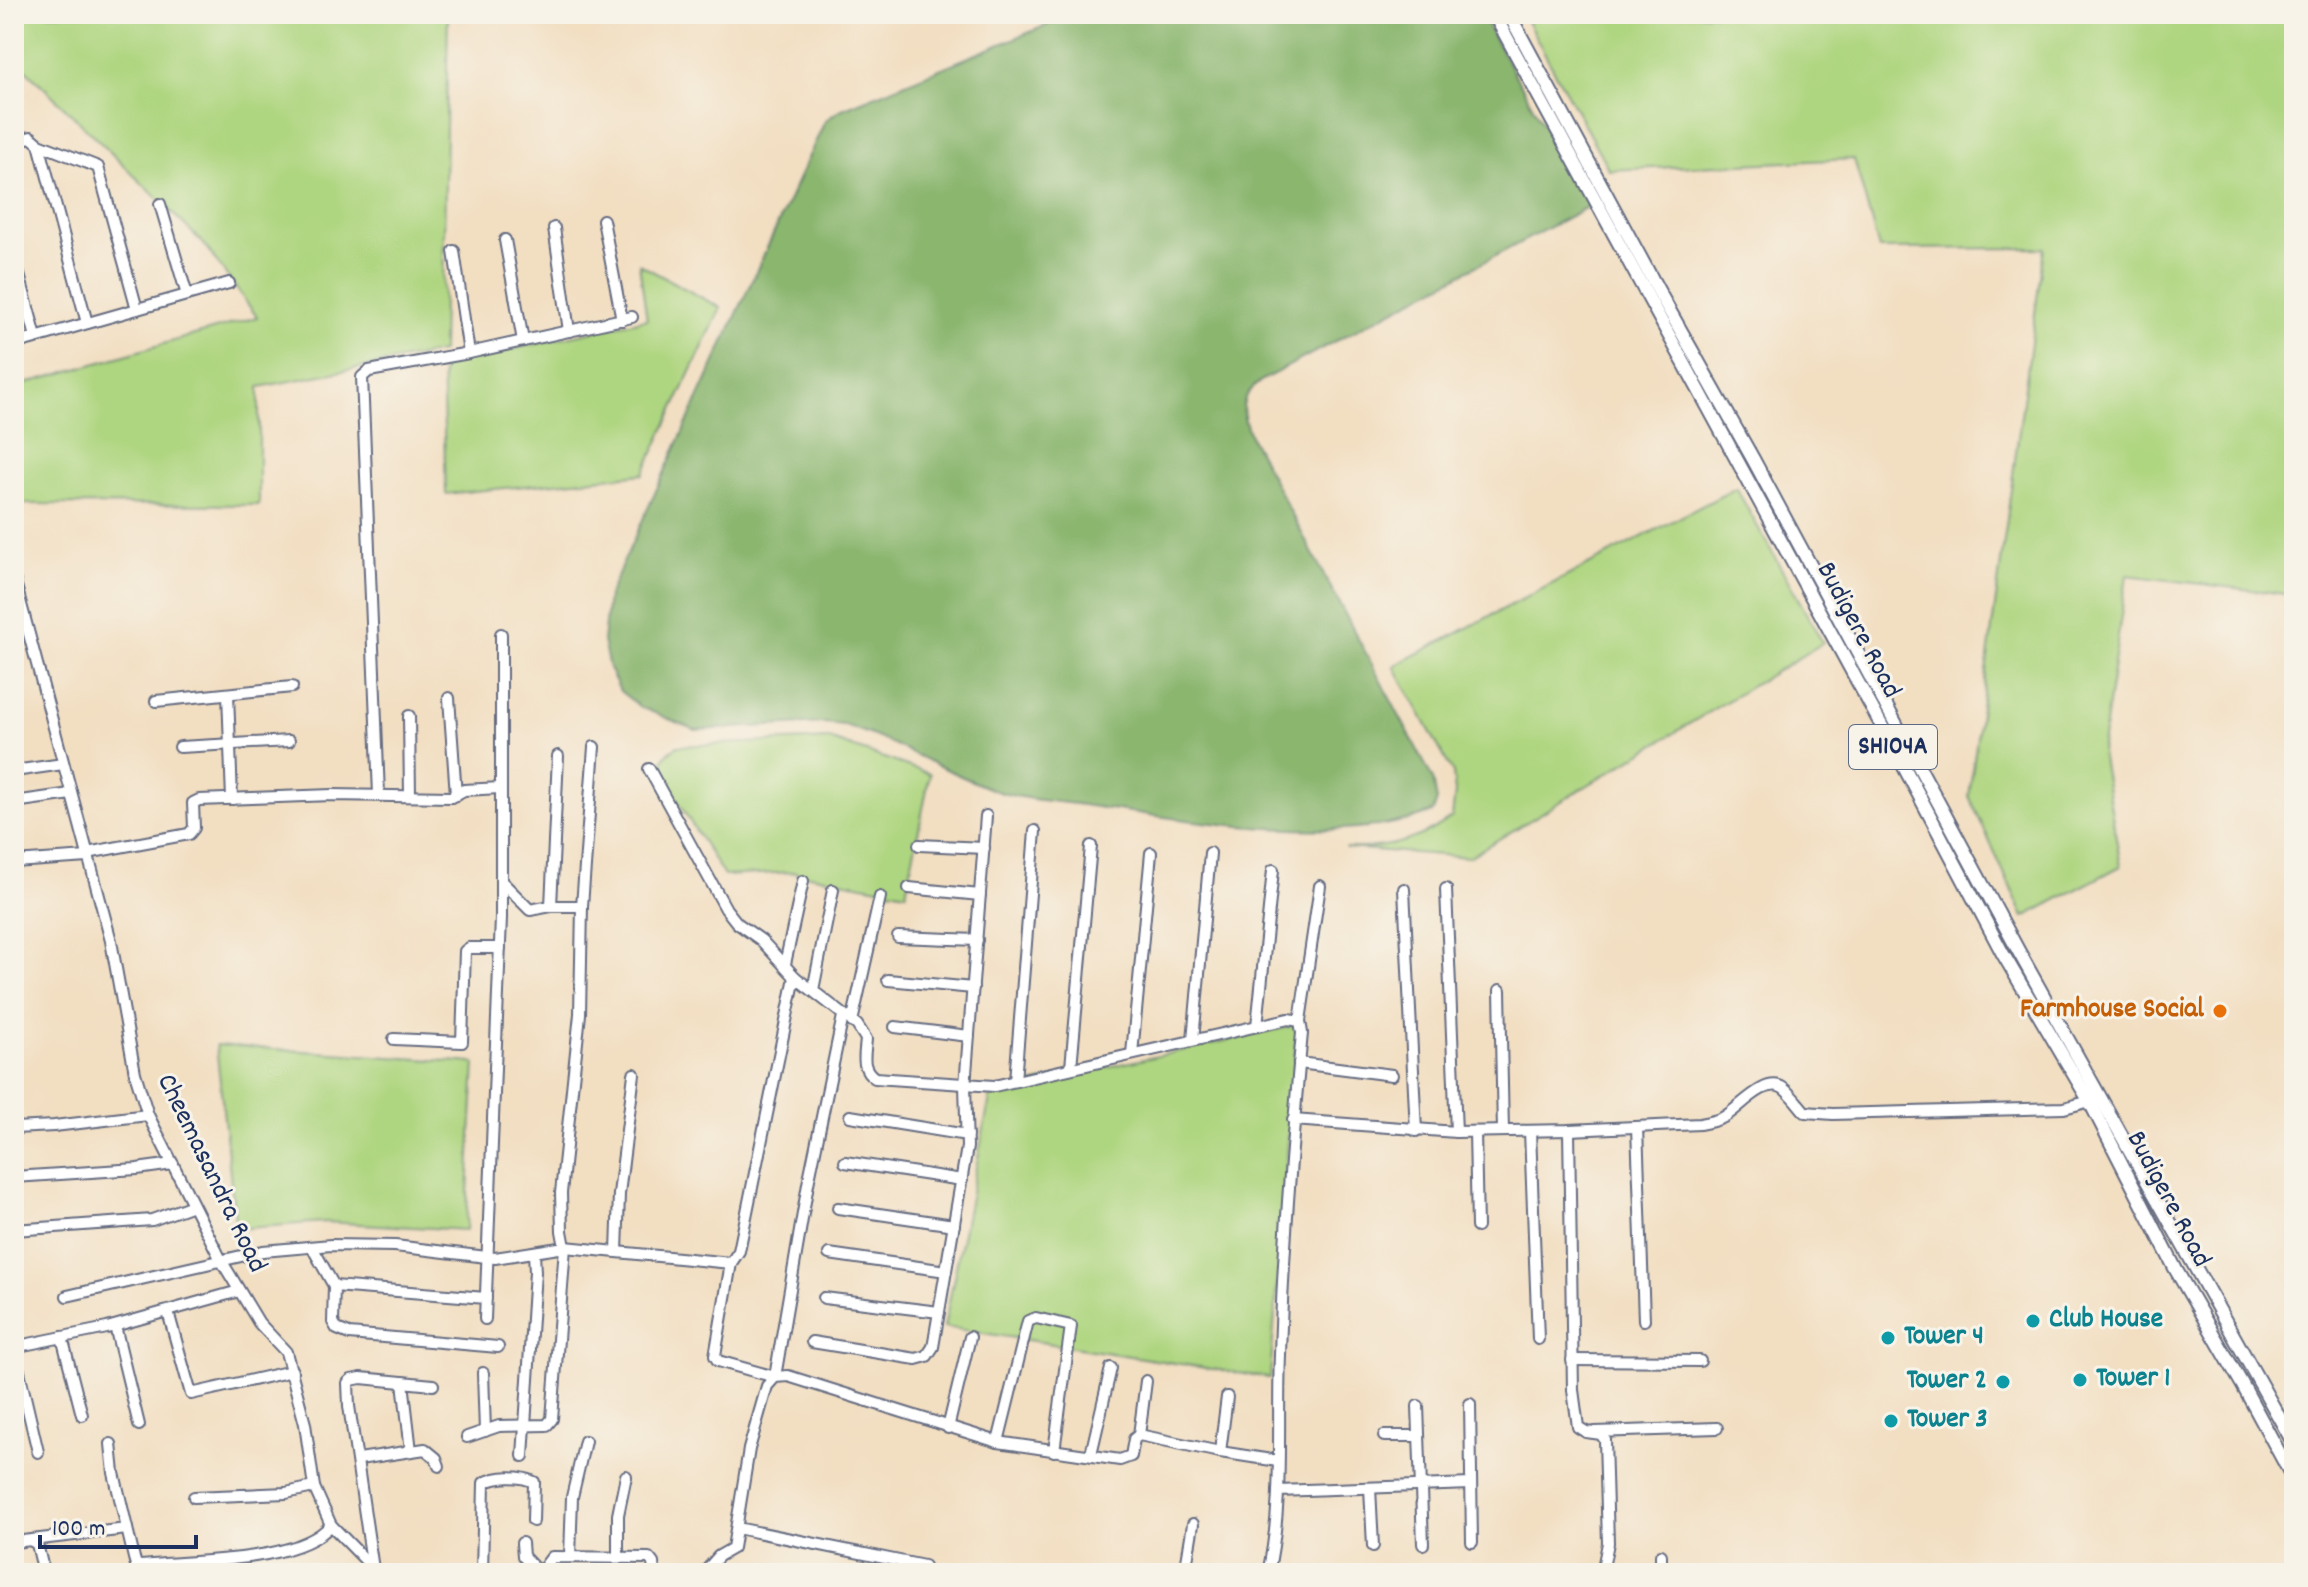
<svg xmlns="http://www.w3.org/2000/svg" width="2308" height="1587" font-family="Dekko,sans-serif">
  <style>
    .green { fill: #aed57f; stroke: #64826e; stroke-width: 2 }
    .forest { fill: #8ab66e; stroke: #527266; stroke-width: 2 }
    .lines { fill: none; stroke-linecap: round; stroke-linejoin: round }
    .minor-casing { stroke: #666c81; stroke-width: 14 }
    .major-casing { stroke: #666c81; stroke-width: 16 }
    .minor { stroke: #fff; stroke-width: 10 }
    .major { stroke: #fff; stroke-width: 12 }
    .food-dot { fill: #e8710a; stroke: #f7f3e8; stroke-width: 3 }
    .culture-dot { fill: #0f9aa8; stroke: #f7f3e8; stroke-width: 3 }
    .labels { text-anchor: middle; dominant-baseline: central; stroke-width: 6; stroke-linejoin: round; paint-order: stroke }
    .shield { fill: #f7f3e8; stroke: #5d6a87; stroke-width: 2 }
    .shield-label { font-size: 26px; font-weight: bold; fill: #1b2f5e }
    .street-label { font-size: 28px; fill: #1b2f5e; stroke: #f7f3e8 }
    .food-label { font-size: 28px; font-weight: bold; fill: #c56008; stroke: #f7f3e8; text-anchor: end }
    .culture-label { font-size: 28px; font-weight: bold; fill: #0d838f; stroke: #f7f3e8; text-anchor: start }
  </style>
  <rect width="100%" height="100%" fill="#f7f3e8"/>
  <filter id="ink" filterUnits="userSpaceOnUse"><feTurbulence type="fractalNoise" baseFrequency=".0125" numOctaves="2"/><feDisplacementMap in="SourceGraphic" scale="16" xChannelSelector="R" yChannelSelector="G"/><feConvolveMatrix kernelMatrix="1 2 1 2 8 2 1 2 1" color-interpolation-filters="sRGB"/></filter>
  <filter id="wash" filterUnits="userSpaceOnUse"><feTurbulence type="fractalNoise" baseFrequency=".006" numOctaves="4" result="noise"/><feDisplacementMap in="SourceGraphic" scale="32" xChannelSelector="R" yChannelSelector="G"/><feGaussianBlur stdDeviation="1.8" result="paint"/><feColorMatrix in="noise" values="0 0 0 0 0 0 0 0 0 0 0 0 0 0 0 0 0 1.4 0 .05"/><feComposite in="paint" operator="in"/></filter>
  <g filter="url(#wash)">
    <rect width="100%" height="100%" fill="#f2dec1"/>
    <g class="green">
      <polygon points="14,14 448,14 442,352 259,387 259,505 14,504 14,387 257,317 203,243 14,58"/>
      <polygon points="1523,14 2294,14 2294,595 2127,575 2101,752 2121,866 2024,917 1969,796 2044,248 1879,249 1854,159 1609,170"/>
      <polygon points="639,264 721,308 643,474 446,494 442,365 647,319"/>
      <path d="M1736,488L1823,643L1469,857L1345,848C1385,850 1420,841 1452,817L1455,793L1453,773L1394,666Z"/>
      <path d="M829,739L930,774L906,893L793,872L724,876L662,776C660,762 666,752 678,746Z"/>
      <polygon points="1297,1025 1270,1378 944,1327 991,1093"/>
      <polygon points="216,1045 475,1063 466,1230 324,1222 236,1229"/>
    </g>
    <path class="forest" d="M1074,14H1481L1589,206L1262,380C1238,398 1240,409 1250,436L1433,779L1437,800L1433,812C1343,848 1184,820 1089,806C1060,801 1027,801 999,792C946,773 897,741 843,725L825,723L695,730L640,707L620,691L609,668L603,641L608,596L825,121L840,110Z"/>
  </g>
  <g filter="url(#ink)">
    <g class="lines">
      <g class="minor-casing">
        <g id="minor">
          <polyline points="14,141 31,137 39,144 87,323"/>
          <polyline points="39,144 98,167 137,309"/>
          <polyline points="160,204 187,295"/>
          <polyline points="603,220 622,320"/>
          <polyline points="554,228 569,331"/>
          <polyline points="505,240 523,341"/>
          <polyline points="454,251 469,353"/>
          <polyline points="14,256 36,337"/>
          <polyline points="14,344 229,283"/>
          <polyline points="14,578 111,941 135,1073 148,1115 221,1260 259,1323 286,1352 305,1424 314,1487 331,1525 378,1573"/>
          <polyline points="228,694 232,799"/>
          <polyline points="449,698 456,795"/>
          <polyline points="156,701 292,687"/>
          <polyline points="409,716 410,796"/>
          <polyline points="180,747 289,741"/>
          <path d="M649,769L726,909L737,923L761,940L795,977L857,1025L866,1039C865,1055 860,1068 875,1078L994,1086L1288,1019L1300,1021L1302,1033C1292,1140 1283,1247 1280,1355C1277,1427 1284,1502 1268,1573"/>
          <polyline points="14,771 63,764"/>
          <polyline points="379,795 362,377 369,371 469,353 632,317"/>
          <polyline points="14,802 71,794"/>
          <polyline points="919,845 984,848"/>
          <polyline points="87,853 189,834 194,828 193,803 199,800 332,795 451,797 464,790 500,788"/>
          <polyline points="14,862 88,857"/>
          <polyline points="501,881 530,910 551,906 582,906"/>
          <polyline points="909,888 980,895"/>
          <polyline points="1404,889 1416,1131"/>
          <polyline points="1446,889 1456,1132"/>
          <polyline points="551,906 558,756"/>
          <polyline points="898,937 977,940"/>
          <polyline points="785,964 803,881"/>
          <polyline points="888,980 973,988"/>
          <polyline points="813,990 833,890"/>
          <polyline points="1500,990 1503,1131"/>
          <polyline points="1300,1021 1320,886"/>
          <polyline points="852,1022 880,897"/>
          <polyline points="1257,1026 1273,870"/>
          <polyline points="895,1027 969,1036"/>
          <polyline points="394,1039 462,1042 465,951 469,948 500,948"/>
          <polyline points="1193,1040 1210,853"/>
          <polyline points="1132,1054 1151,853"/>
          <polyline points="1299,1063 1392,1075"/>
          <polyline points="1071,1067 1091,846"/>
          <polyline points="1015,1081 1035,831"/>
          <polyline points="850,1116 967,1135"/>
          <path d="M1293,1120L1456,1132L1569,1130L1700,1124C1708,1122 1717,1121 1724,1117C1740,1108 1765,1076 1783,1088C1791,1094 1798,1104 1805,1112L1833,1114L2064,1108L2094,1100"/>
          <polyline points="1637,1127 1644,1320"/>
          <polyline points="14,1128 54,1126 148,1115"/>
          <polyline points="1569,1130 1573,1390 1578,1427 1586,1432 1601,1434 1605,1440 1608,1543 1602,1573"/>
          <polyline points="1530,1131 1538,1339"/>
          <polyline points="1475,1132 1477,1227"/>
          <polyline points="845,1162 962,1180"/>
          <polyline points="14,1177 137,1169 173,1164"/>
          <polyline points="838,1208 954,1225"/>
          <polyline points="14,1230 152,1220 193,1205"/>
          <polyline points="312,1247 334,1286 333,1322 337,1329 349,1334 498,1347"/>
          <polyline points="617,1252 619,1194 634,1074"/>
          <polyline points="829,1254 946,1271"/>
          <polyline points="731,1263 715,1356 718,1361 775,1377 808,1184 843,1016"/>
          <polyline points="334,1286 486,1298"/>
          <polyline points="67,1296 263,1251 331,1245 395,1246 495,1258 565,1247 731,1263 739,1251 795,977"/>
          <polyline points="824,1298 939,1312"/>
          <polyline points="168,1312 191,1394 292,1371"/>
          <polyline points="485,1319 501,918 501,634"/>
          <polyline points="115,1326 139,1425"/>
          <polyline points="62,1337 82,1415"/>
          <polyline points="812,1342 916,1359 927,1356 933,1347 967,1147 965,1086 986,816"/>
          <polyline points="14,1347 107,1328 239,1291"/>
          <polyline points="14,1350 38,1452"/>
          <polyline points="1572,1360 1700,1361"/>
          <polyline points="483,1373 485,1431"/>
          <polyline points="403,1382 411,1451"/>
          <polyline points="1470,1404 1472,1542"/>
          <polyline points="1418,1406 1423,1544"/>
          <polyline points="948,1428 970,1337"/>
          <polyline points="1595,1432 1717,1428"/>
          <polyline points="1139,1435 1146,1381"/>
          <polyline points="1384,1436 1419,1436"/>
          <polyline points="467,1437 499,1426 547,1425 552,1419 565,1247 562,1231 561,1193 580,1014 582,906 594,747"/>
          <polyline points="998,1442 1028,1321 1036,1318 1071,1326 1054,1451"/>
          <polyline points="111,1444 114,1473 134,1558 136,1565 141,1566"/>
          <polyline points="1220,1452 1227,1397"/>
          <polyline points="1091,1454 1111,1368"/>
          <polyline points="523,1456 535,1272 534,1253"/>
          <polyline points="359,1459 425,1449 436,1458 439,1466"/>
          <polyline points="1370,1488 1373,1546"/>
          <polyline points="1278,1491 1471,1484"/>
          <polyline points="194,1497 286,1493 314,1487"/>
          <polyline points="737,1528 924,1566"/>
          <polyline points="32,1541 37,1544 44,1573"/>
          <polyline points="14,1542 127,1529"/>
          <polyline points="522,1543 523,1556 539,1573"/>
          <polyline points="1661,1555 1661,1573"/>
          <polyline points="570,1557 572,1497 585,1441"/>
          <polyline points="618,1557 618,1515 626,1476"/>
          <path d="M141,1566C192,1560 297,1564 331,1525"/>
          <polyline points="373,1569 349,1406 348,1383 351,1380 361,1378 433,1385"/>
          <path d="M482,1573L484,1483C497,1476 520,1475 534,1482L533,1521"/>
          <polyline points="540,1573 552,1557 649,1558 653,1563 654,1573"/>
          <polyline points="704,1573 719,1556 733,1548 749,1449 767,1386 775,1377 788,1376 998,1442 1120,1460 1131,1456 1134,1439 1139,1435 1220,1452 1278,1461"/>
          <polyline points="1185,1573 1193,1524"/>
        </g>
      </g>
      <g class="major-casing">
        <g id="major">
          <polyline points="1494,14 1903,765 2003,954 2090,1102 2176,1270 2242,1384 2294,1480"/>
          <polyline points="1509,14 1659,292 1753,459 2019,952 2294,1444"/>
        </g>
      </g>
      <use href="#minor" class="minor"/>
      <use href="#major" class="major"/>
    </g>
  </g>
  <circle class="food-dot" cx="2220" cy="1011" r="8"/>
  <g class="culture-dot">
    <circle cx="2033" cy="1321" r="8"/>
    <circle cx="1888" cy="1338" r="8"/>
    <circle cx="2080" cy="1380" r="8"/>
    <circle cx="2003" cy="1382" r="8"/>
    <circle cx="1891" cy="1421" r="8"/>
  </g>
  <g class="labels">
    <rect class="shield" x="1849" y="725" width="88" height="44" rx="6"/>
    <g class="shield-label">
      <text x="1893" y="747">SH104A</text>
    </g>
    <g class="street-label">
      <text transform="translate(1857 631) rotate(62)">Budigere Road</text>
      <text transform="translate(210 1174) rotate(64)">Cheemasandra Road</text>
      <text transform="translate(2167 1200) rotate(62)">Budigere Road</text>
    </g>
    <g class="food-label">
      <text x="2204" y="1011">Farmhouse Social</text>
    </g>
    <g class="culture-label">
      <text x="2049" y="1321">Club House</text>
      <text x="1904" y="1338">Tower 4</text>
      <text x="2096" y="1380">Tower 1</text>
      <text x="1987" y="1382" text-anchor="end">Tower 2</text>
      <text x="1907" y="1421">Tower 3</text>
    </g>
  </g>
  <rect width="2308" height="1587" fill="none" stroke="#f7f3e8" stroke-width="48"/>
  <path d="M40 1535v12h156v-12" fill="none" stroke="#1b2f5e" stroke-width="4"/>
  <text x="52" y="1535" font-size="24" fill="#1b2f5e" stroke="#f7f3e8" stroke-width="6" paint-order="stroke">100 m</text>
</svg>
